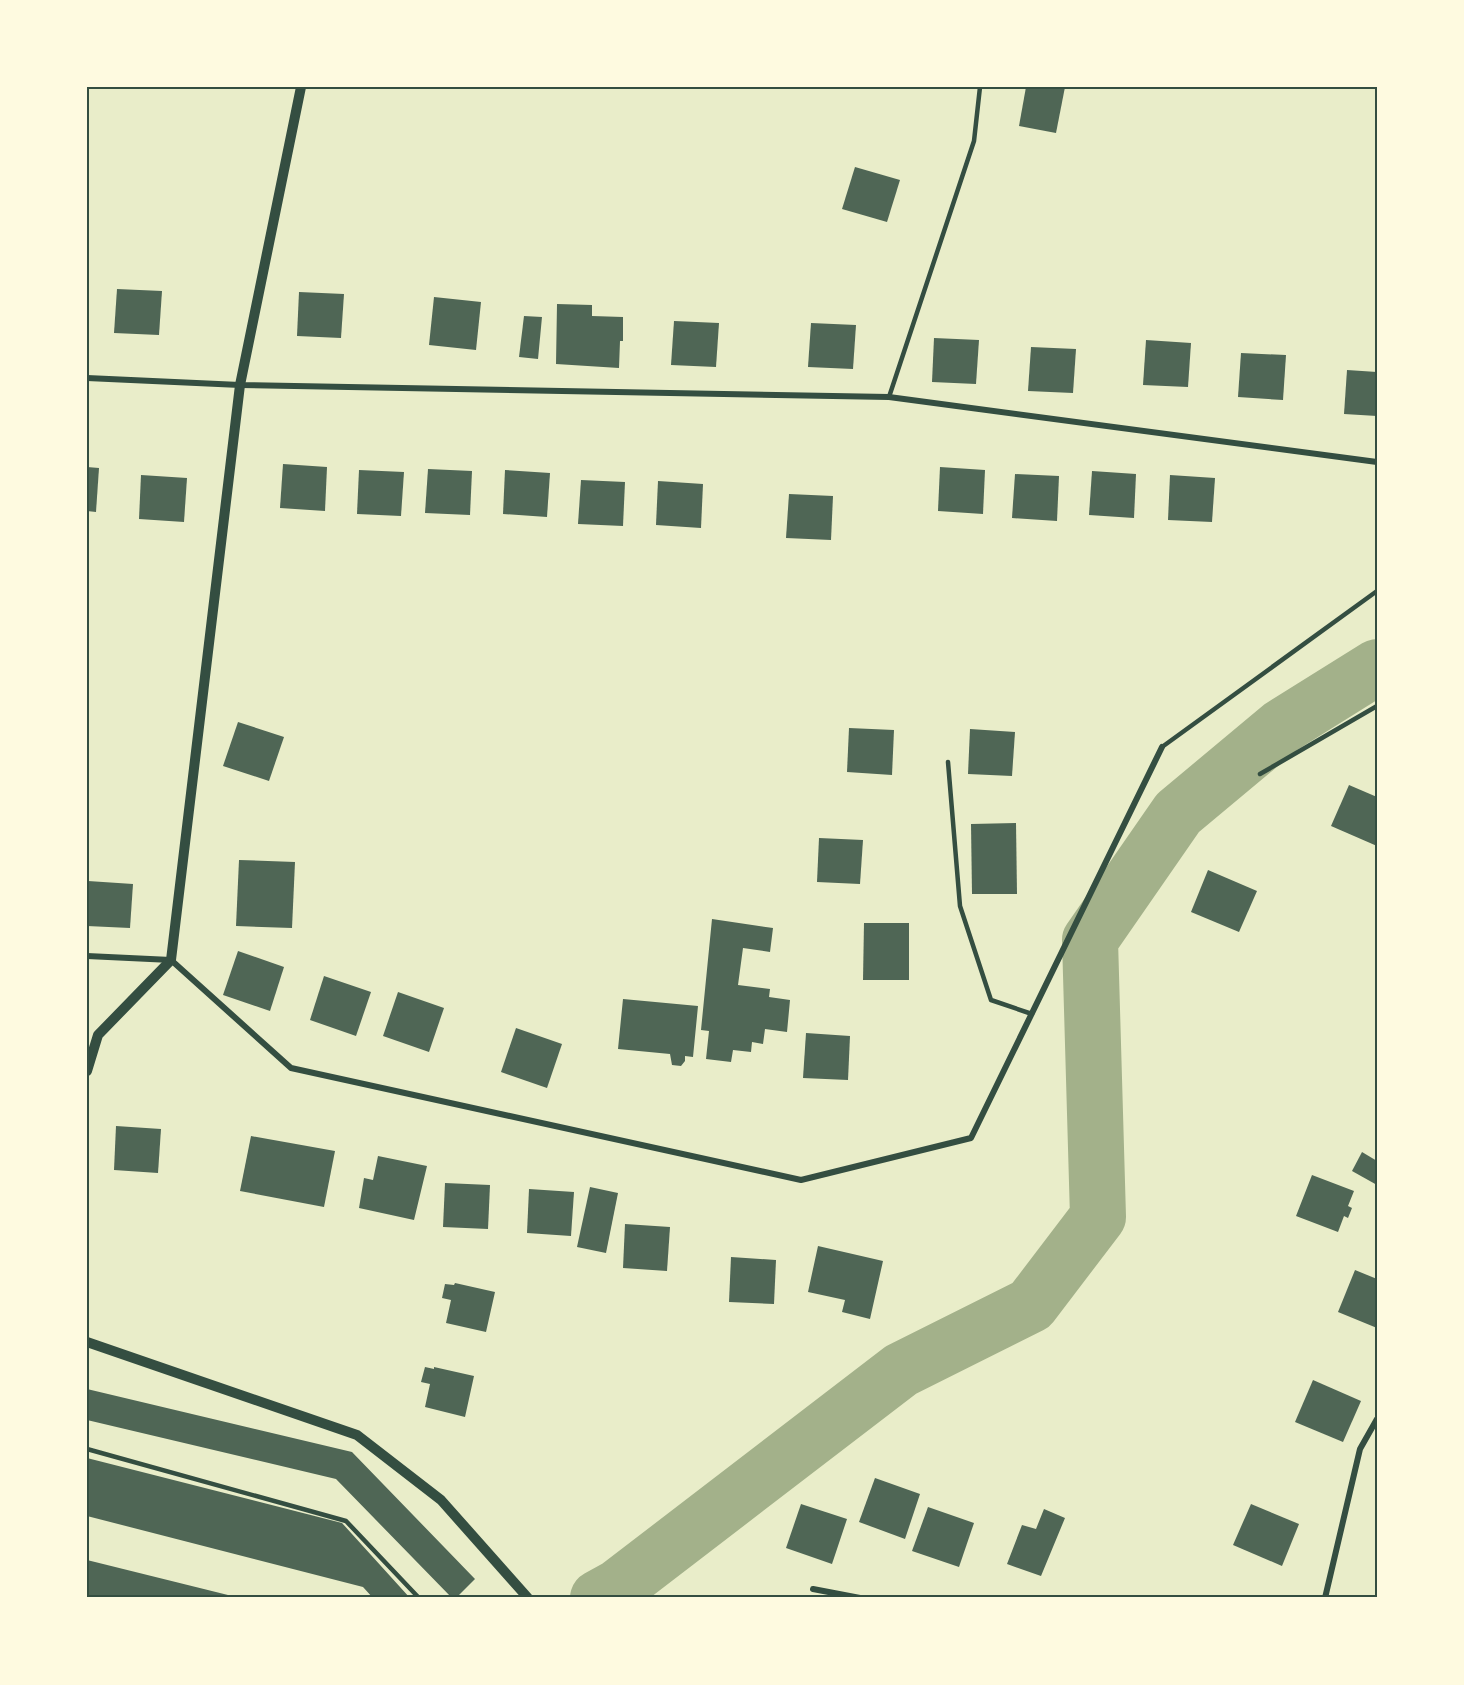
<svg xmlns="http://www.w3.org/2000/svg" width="1464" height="1685" font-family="Arial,sans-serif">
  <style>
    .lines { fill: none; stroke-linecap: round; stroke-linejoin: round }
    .river { stroke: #a3b18a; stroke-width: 56 }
    .building { fill: #4f6655 }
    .service { stroke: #344e41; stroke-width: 4.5 }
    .minor { stroke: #344e41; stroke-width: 6 }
    .tertiary { stroke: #344e41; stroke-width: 10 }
    .neatline { fill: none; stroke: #344e41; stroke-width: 2 }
  </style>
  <rect width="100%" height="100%" fill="#e9edc9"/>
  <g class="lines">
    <polyline class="river" points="598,1598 618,1587 901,1370 1031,1305 1098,1217 1090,940 1178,813 1281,727 1377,667"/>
  </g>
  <g class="building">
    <polygon points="1026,87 1065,87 1056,133 1019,126"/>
    <polygon points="855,167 900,180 887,222 842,209"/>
    <polygon points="117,289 162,291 159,335 114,333"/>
    <polygon points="299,292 344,294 341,338 297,336"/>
    <polygon points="434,297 481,302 476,350 429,345"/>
    <polygon points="557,304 592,305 592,316 623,317 623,341 620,341 619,368 556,364"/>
    <polygon points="524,316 542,317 538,359 519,357"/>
    <polygon points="674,321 719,323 716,367 671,365"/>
    <polygon points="811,323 856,325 853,369 808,367"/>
    <polygon points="934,338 979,340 976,384 932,382"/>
    <polygon points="1146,340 1191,343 1188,387 1143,385"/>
    <polygon points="1031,347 1076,349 1073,393 1028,391"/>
    <polygon points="1241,353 1286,355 1283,400 1238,397"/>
    <polygon points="1347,370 1377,372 1377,416 1344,414"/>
    <polygon points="283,464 327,467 325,511 280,508"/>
    <polygon points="87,467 99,468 96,512 87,511"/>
    <polygon points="940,467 985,470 983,514 938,511"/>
    <polygon points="428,469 472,471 470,515 425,513"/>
    <polygon points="359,470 404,472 401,516 357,514"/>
    <polygon points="505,470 550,473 547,517 503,514"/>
    <polygon points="1092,471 1136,474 1134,518 1089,515"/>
    <polygon points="1015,474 1059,476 1057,521 1012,518"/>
    <polygon points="141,475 187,478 184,522 139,519"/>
    <polygon points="1170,475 1215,478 1212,522 1168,520"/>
    <polygon points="581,480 625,482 623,526 578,524"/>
    <polygon points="658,481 703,484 701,528 656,525"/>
    <polygon points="789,494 833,496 831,540 786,538"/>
    <polygon points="238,722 284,737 269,781 223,766"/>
    <polygon points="849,728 894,730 892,775 847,772"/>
    <polygon points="970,729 1015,732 1012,776 968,774"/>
    <polygon points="1349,785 1377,797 1377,846 1331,826"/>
    <polygon points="1016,823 1017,894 972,894 971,824"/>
    <polygon points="819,838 863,840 860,884 817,882"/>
    <polygon points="239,860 295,862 292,928 236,926"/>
    <polygon points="1208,870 1257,891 1239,932 1191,912"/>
    <polygon points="88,881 133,884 130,928 87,926"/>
    <polygon points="712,919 773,928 770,952 743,948 738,985 770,989 769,997 790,1000 787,1032 765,1029 763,1044 752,1042 751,1052 733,1050 731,1062 706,1059 709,1031 701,1030"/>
    <polygon points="864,923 909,923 909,980 863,980"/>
    <polygon points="238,951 284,967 270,1011 223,995"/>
    <polygon points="324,976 371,992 356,1036 310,1020"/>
    <polygon points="398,992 444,1008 429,1052 383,1036"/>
    <polygon points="623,999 698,1006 693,1057 685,1056 685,1061 681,1066 672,1065 670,1054 618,1049"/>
    <polygon points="516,1028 562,1044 547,1088 501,1072"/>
    <polygon points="806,1033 850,1036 848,1080 803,1078"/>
    <polygon points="116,1126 161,1129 158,1173 114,1170"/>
    <polygon points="251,1136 335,1151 324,1207 240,1191"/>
    <polygon points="1362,1152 1377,1161 1377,1185 1352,1171"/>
    <polygon points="378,1156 427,1166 414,1220 359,1208 364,1178 373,1180"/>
    <polygon points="1312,1175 1354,1191 1348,1206 1352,1208 1348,1218 1344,1216 1338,1232 1296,1216"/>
    <polygon points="445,1183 490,1185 488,1229 443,1227"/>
    <polygon points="590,1187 618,1193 606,1253 577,1247"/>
    <polygon points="529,1189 574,1192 571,1236 527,1233"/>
    <polygon points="625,1224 670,1227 667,1271 623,1268"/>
    <polygon points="818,1246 883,1261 870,1319 842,1312 845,1300 808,1292"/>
    <polygon points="731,1257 776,1260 774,1304 729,1302"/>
    <polygon points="1355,1270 1377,1279 1377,1328 1338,1312"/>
    <polygon points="455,1283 495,1292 486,1332 446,1323 451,1300 442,1298 445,1284 454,1285"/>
    <polygon points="425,1367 434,1369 434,1367 474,1376 465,1417 425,1407 430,1384 421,1382"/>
    <polygon points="1313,1380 1361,1401 1343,1442 1295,1422"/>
    <polygon points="87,1389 352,1452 475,1579 456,1598 452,1598 336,1479 87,1420"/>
    <polygon points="87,1458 342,1523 410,1598 373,1598 363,1587 87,1516"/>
    <polygon points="875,1478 920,1494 905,1539 859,1522"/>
    <polygon points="801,1504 847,1519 832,1564 786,1548"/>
    <polygon points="1251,1504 1299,1524 1282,1566 1233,1545"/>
    <polygon points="928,1507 974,1523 959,1567 912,1551"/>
    <polygon points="1044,1509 1065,1518 1041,1576 1007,1564 1022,1525 1036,1529"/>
    <polygon points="87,1560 236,1597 236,1598 87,1598"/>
  </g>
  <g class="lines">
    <g class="service">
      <polyline points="889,397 974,141 980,87"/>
      <polyline points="1162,747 1377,591"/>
      <polyline points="948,762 960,906 991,1000 1032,1014"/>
      <polyline points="1260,774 1377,706"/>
      <polyline points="87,1449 346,1521 419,1598"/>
    </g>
    <g class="minor">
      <polyline points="87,378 240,385 889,397 1377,462"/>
      <polyline points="87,956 171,960 291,1068 801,1180 971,1138 1162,747"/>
      <polyline points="813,1589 860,1598"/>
      <polyline points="1325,1598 1360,1449 1377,1419"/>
    </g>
    <g class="tertiary">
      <polyline points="87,1071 98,1035 171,960 240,385 301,87"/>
      <polyline points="87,1342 357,1435 441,1500 528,1598"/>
    </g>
  </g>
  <rect width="1464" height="1685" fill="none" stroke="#fefae0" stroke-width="177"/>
  <rect x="88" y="88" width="1288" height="1508" class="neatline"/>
</svg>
